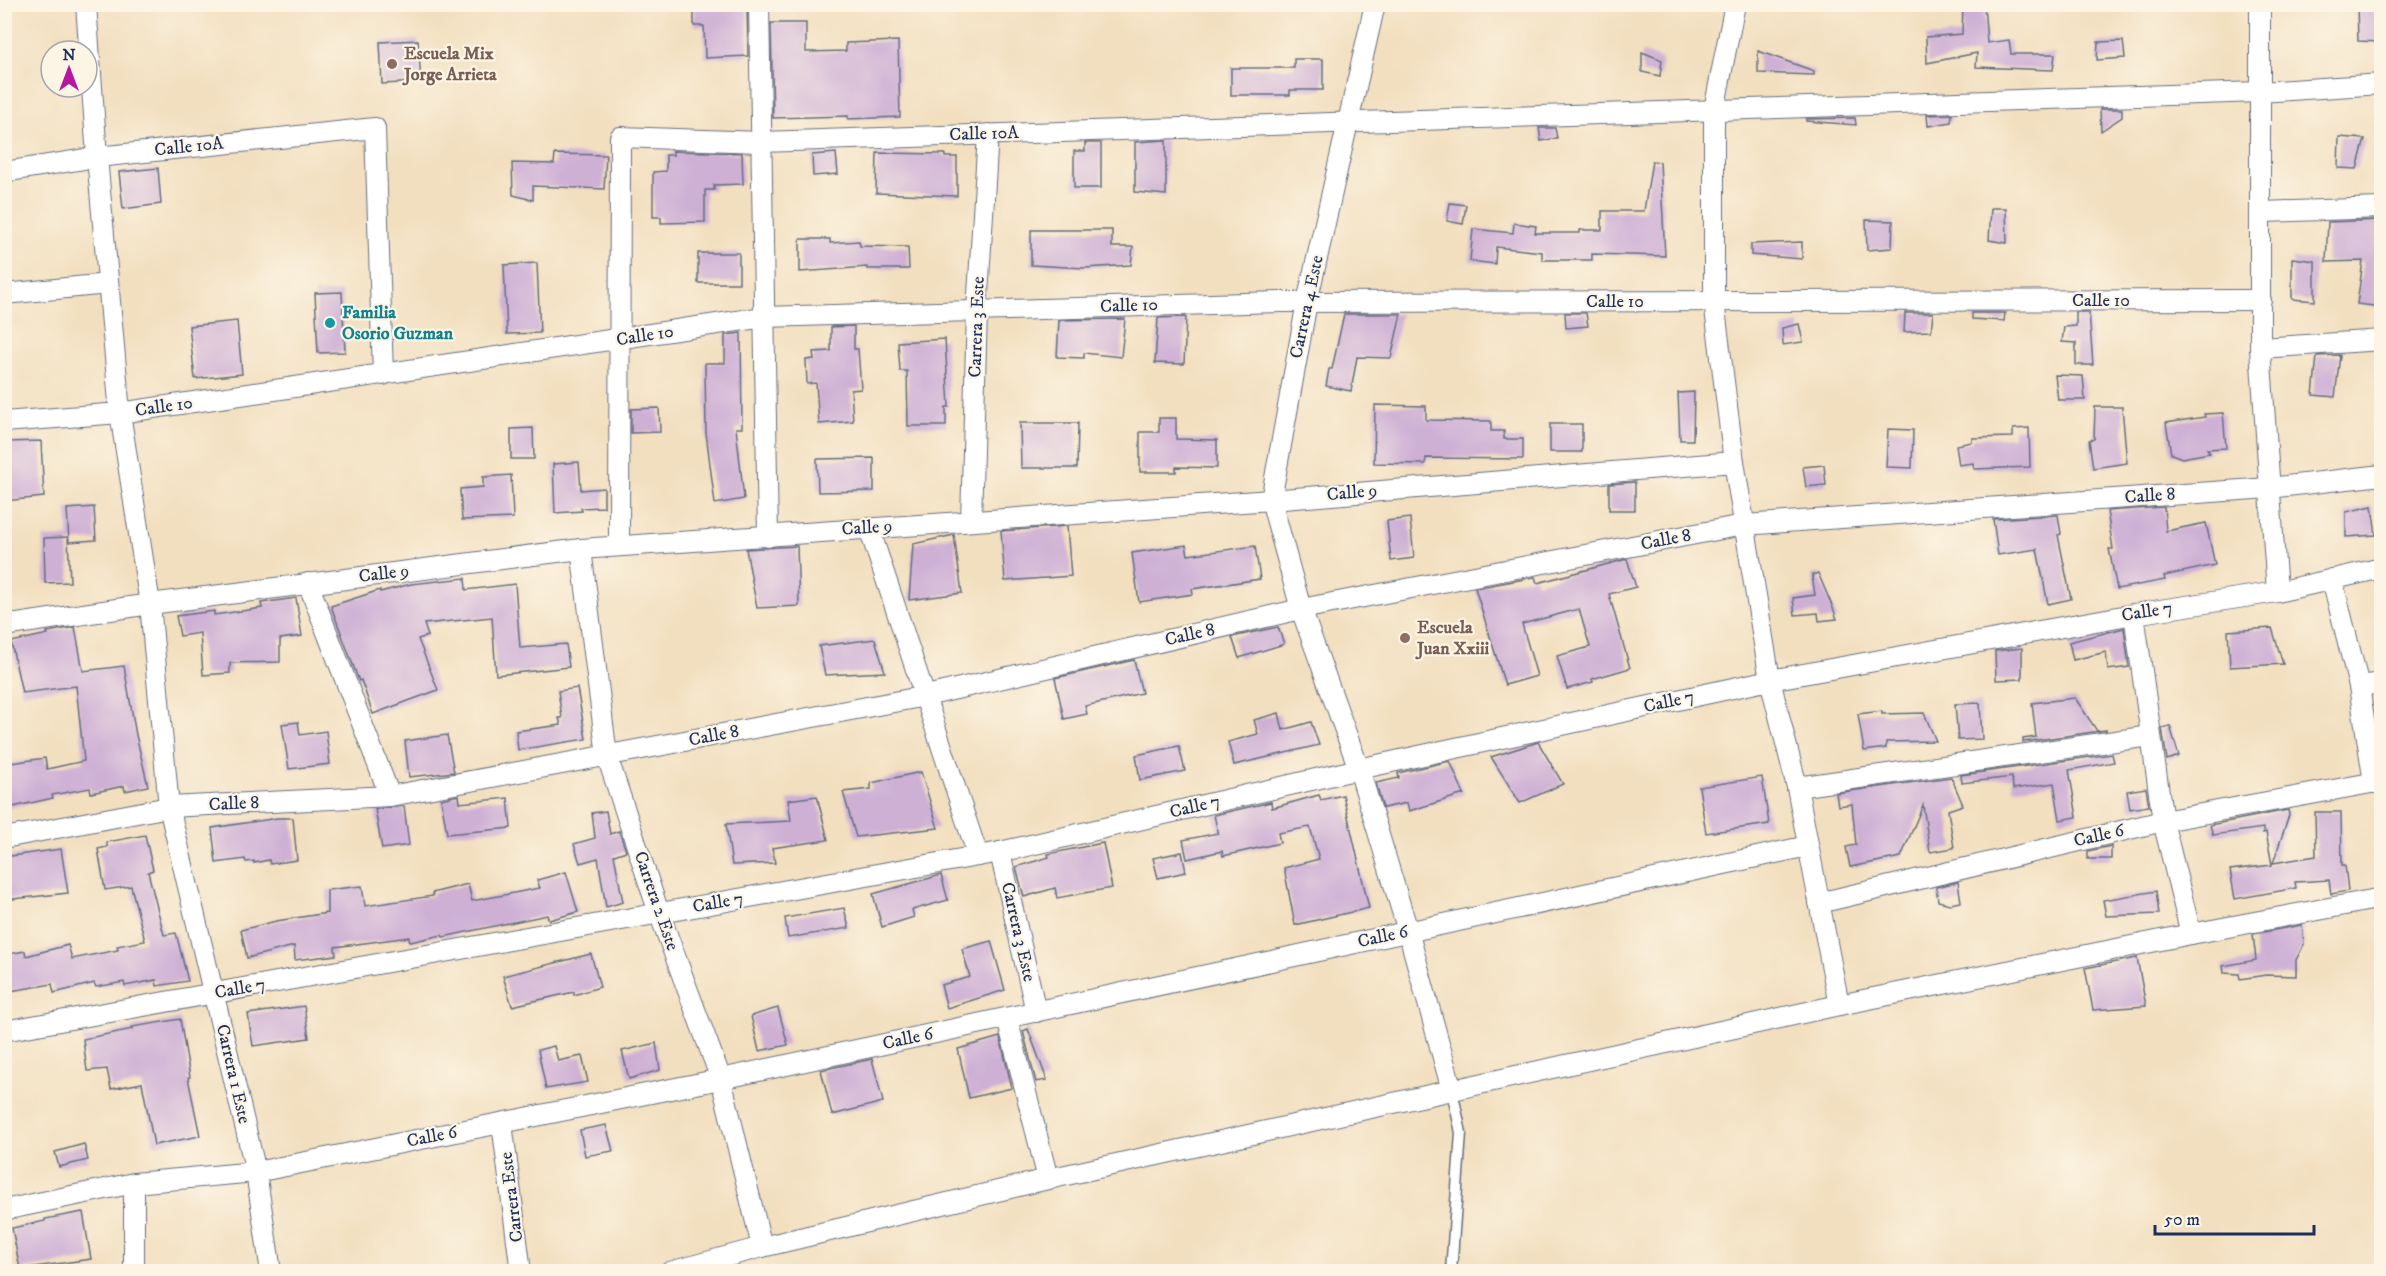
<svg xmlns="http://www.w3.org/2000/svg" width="2386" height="1276" font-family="'IM FELL DW Pica',serif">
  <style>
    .building { fill: #ceb0d5 }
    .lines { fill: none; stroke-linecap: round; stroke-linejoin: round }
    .lane-casing { stroke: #666d80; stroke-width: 13 }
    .street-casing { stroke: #666d80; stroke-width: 22 }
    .lane { stroke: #fff; stroke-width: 10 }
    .street { stroke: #fff; stroke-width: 20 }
    .education-dot { fill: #8d6e63; stroke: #fcf5e5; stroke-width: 2 }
    .culture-dot { fill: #0f9aa8; stroke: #fcf5e5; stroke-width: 2 }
    .labels { text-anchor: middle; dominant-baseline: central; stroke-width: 4.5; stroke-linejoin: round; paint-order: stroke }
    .education-label { font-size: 18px; font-weight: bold; fill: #785e54; stroke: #fcf5e5; text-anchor: start }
    .street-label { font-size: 18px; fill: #1b2f5e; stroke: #fcf5e5 }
    .culture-label { font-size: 18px; font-weight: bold; fill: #0d838f; stroke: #fcf5e5; text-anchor: start }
  </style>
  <rect width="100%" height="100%" fill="#fcf5e5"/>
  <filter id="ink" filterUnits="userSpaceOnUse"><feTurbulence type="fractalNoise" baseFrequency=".0167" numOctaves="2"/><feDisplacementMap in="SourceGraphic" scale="12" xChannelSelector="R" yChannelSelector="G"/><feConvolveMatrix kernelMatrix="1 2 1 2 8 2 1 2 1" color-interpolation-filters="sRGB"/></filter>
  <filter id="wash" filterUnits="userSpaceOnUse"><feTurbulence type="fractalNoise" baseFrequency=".008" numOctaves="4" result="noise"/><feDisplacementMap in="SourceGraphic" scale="24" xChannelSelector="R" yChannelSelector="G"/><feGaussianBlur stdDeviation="1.35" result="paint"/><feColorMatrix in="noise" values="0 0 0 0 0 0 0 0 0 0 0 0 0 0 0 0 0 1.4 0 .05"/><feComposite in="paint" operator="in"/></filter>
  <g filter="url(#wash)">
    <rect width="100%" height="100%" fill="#f2dfbf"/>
    <g id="blocks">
      <g class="building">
        <polygon points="747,4 748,56 705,58 704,26 694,26 694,5"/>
        <polygon points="1963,4 1984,4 1987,43 2009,40 2011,54 2055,54 2053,70 1976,67 1977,53 1927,63 1926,37 1962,34"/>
        <polygon points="2357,4 2382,4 2381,42 2358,41"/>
        <polygon points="771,23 806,23 806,52 846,51 846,43 898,41 900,117 848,119 848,116 773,118"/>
        <polygon points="418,40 421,82 382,84 380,42"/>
        <polygon points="2123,41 2125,58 2097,60 2098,42"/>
        <polygon points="1758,51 1814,71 1814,75 1758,73"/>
        <polygon points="1642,52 1662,60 1660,76 1642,72"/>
        <polygon points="1294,59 1323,59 1323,90 1290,90 1290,95 1231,95 1231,68 1294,68"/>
        <polygon points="2100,109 2122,109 2122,117 2101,131"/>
        <polygon points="1952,114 1951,122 1928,126 1927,115"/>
        <polygon points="1855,118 1856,125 1806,121 1806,119"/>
        <polygon points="1539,128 1555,128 1557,138 1541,141"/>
        <polygon points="2339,137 2365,139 2357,169 2338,168"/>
        <polygon points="1166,140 1166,195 1135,192 1135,142"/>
        <polygon points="1085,143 1101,143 1101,188 1074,188 1074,151 1085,151"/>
        <polygon points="673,151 742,153 743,184 714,185 714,190 705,190 705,222 661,223 661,217 653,217 653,172 666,171 666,155 673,155"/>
        <polygon points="836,153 838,174 813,176 812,155"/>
        <polygon points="877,153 945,154 945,157 957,157 957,196 876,193"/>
        <polygon points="555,154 606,155 604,189 533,186 533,200 513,195 512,163 554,164"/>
        <polygon points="1652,161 1660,162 1665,256 1592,254 1592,260 1542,260 1542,252 1496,247 1495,264 1470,261 1473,229 1513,233 1514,223 1536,226 1535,233 1580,233 1580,230 1602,230 1602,211 1644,211"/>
        <polygon points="158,168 161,204 123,209 119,172"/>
        <polygon points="1450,203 1466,205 1463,224 1447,221"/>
        <polygon points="1991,208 2006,208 2007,243 1989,240"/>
        <polygon points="1866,220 1893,221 1892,248 1867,250"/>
        <polygon points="2382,220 2382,307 2357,304 2363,261 2326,262 2328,222"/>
        <polygon points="1031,230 1112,230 1112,247 1133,247 1131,265 1085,268 1031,265"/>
        <polygon points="800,239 830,239 830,243 859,241 860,246 908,247 909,269 867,269 867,267 800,272"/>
        <polygon points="1802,242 1802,259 1751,255 1751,244"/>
        <rect x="698" y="253" width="41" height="30"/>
        <polygon points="2292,258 2315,261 2315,301 2292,299"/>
        <polygon points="537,263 540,333 507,334 504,265"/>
        <polygon points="342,292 345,352 318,353 315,293"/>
        <polygon points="2076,312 2089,312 2093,365 2076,365 2076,343 2062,342 2064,327 2076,326"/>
        <polygon points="1565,313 1586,313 1588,326 1566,328"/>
        <polygon points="1905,313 1933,313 1931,331 1904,332"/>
        <polygon points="1972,313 2005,313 2004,321 1972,319"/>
        <polygon points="1344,314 1401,314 1391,358 1357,357 1351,391 1326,386 1329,369 1332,369"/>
        <polygon points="1186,317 1184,364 1155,363 1158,318"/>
        <polygon points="1125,319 1121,357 1084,353 1084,358 1057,357 1059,320"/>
        <polygon points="237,321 242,374 195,379 189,326"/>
        <polygon points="1799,324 1803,342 1783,345 1782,328"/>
        <polygon points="854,326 854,349 858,349 861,389 851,390 853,421 819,424 816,383 807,384 806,360 814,359 813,352 831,351 831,327"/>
        <polygon points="741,333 742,428 736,428 744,499 715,504 706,433 705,363 725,363 725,335"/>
        <polygon points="945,339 949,407 946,407 946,426 908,426 907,371 900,371 898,342"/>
        <polygon points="2340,355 2335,397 2313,395 2317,356"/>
        <polygon points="2055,375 2083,376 2085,400 2058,400"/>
        <polygon points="1694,392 1693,440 1680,440 1678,393"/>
        <polygon points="1375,405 1426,406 1426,420 1491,421 1491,431 1504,431 1504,439 1523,439 1523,459 1426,458 1425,464 1374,463"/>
        <polygon points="2095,407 2122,407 2127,463 2093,468 2089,440 2094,439"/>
        <polygon points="659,408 660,432 631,433 631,409"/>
        <polygon points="2223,413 2226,448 2207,449 2210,453 2182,458 2171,454 2166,423 2205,417 2204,414"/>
        <polygon points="1159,418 1176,418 1176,439 1217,440 1217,468 1176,467 1176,472 1140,472 1140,432 1159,432"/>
        <polygon points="1020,423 1078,423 1077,468 1021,468"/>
        <rect x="1550" y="424" width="32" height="28"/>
        <polygon points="533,428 534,459 511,459 511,429"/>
        <polygon points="2029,428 2030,467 1974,469 1973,463 1959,465 1956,445 1972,442 1972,438 2013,437 2013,429"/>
        <polygon points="1888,429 1913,430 1912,468 1886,467"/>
        <polygon points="41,441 44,497 4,501 4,442"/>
        <polygon points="874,458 874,491 818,492 817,459"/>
        <polygon points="579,462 581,490 604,488 604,507 581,508 582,511 555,513 553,464"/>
        <polygon points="1824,465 1826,485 1806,487 1803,467"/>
        <polygon points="511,475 513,518 462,520 460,489 483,487 483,477"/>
        <polygon points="1635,482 1635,510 1609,510 1609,484"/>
        <polygon points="2372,506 2376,535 2346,537 2346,512"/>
        <polygon points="94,507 96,540 69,542 67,509"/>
        <polygon points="2164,507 2166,531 2206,523 2215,565 2164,576 2165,580 2117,589 2109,549 2113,549 2107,511"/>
        <polygon points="2058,515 2061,534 2058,535 2071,599 2048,604 2037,549 1998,555 1993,519"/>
        <polygon points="1410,518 1414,558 1391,561 1387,521"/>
        <polygon points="1067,526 1071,576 1005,581 1001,531"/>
        <polygon points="954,535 962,593 909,600 913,544"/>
        <polygon points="68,537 70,582 45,583 44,538"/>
        <polygon points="1186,545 1188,555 1255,546 1260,579 1192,589 1193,594 1139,602 1132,553"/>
        <polygon points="797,546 799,606 757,608 746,549"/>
        <polygon points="1627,559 1636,587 1609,594 1630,668 1592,679 1593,682 1567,689 1557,656 1590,647 1579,609 1522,624 1537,676 1505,685 1475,588 1535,577 1537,583"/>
        <polygon points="1818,573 1833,608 1837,619 1819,621 1818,613 1795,615 1793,598 1815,595 1812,575"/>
        <polygon points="465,578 466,590 515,584 520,648 566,644 569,667 496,675 492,617 424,624 428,636 418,639 438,690 373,714 361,680 359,681 331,606 380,590 380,592 411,584"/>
        <polygon points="296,598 302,636 280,639 280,662 230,663 230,673 203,675 200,633 180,636 176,616 214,611 214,615 262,608 261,603"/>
        <polygon points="75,627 83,671 124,666 136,735 148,786 125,791 124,786 91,793 90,788 52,795 53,798 8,808 4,794 4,764 45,758 47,769 84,761 76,686 22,693 11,642 48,634 47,632"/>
        <polygon points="1278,627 1284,644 1239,658 1232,637"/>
        <polygon points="2124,628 2129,667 2108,670 2106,652 2073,660 2069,642"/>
        <polygon points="2272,628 2283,664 2230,667 2228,631"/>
        <polygon points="875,639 885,672 825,675 819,646"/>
        <polygon points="2022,648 2022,679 1996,680 1995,651"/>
        <polygon points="1134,660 1142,693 1085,706 1087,714 1064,719 1055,678"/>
        <polygon points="577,688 586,739 518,750 516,731 561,725 559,718 562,718 558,691"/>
        <polygon points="2075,698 2097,731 2107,730 2023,742 2023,739 2036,737 2032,703"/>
        <polygon points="1980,703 1982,739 1958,740 1955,704"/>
        <polygon points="1882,711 1882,714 1924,713 1936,741 1886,742 1886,748 1864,751 1858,714"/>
        <polygon points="1279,713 1283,730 1311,722 1319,745 1234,765 1228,742 1258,734 1254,720"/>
        <polygon points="298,722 300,735 326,731 330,764 289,769 282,724"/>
        <polygon points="2170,726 2179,756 2167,760 2162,728"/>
        <polygon points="447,735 454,772 409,777 405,741"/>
        <polygon points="1538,742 1563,784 1520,803 1491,757"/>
        <polygon points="1179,746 1185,771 1140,780 1136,755"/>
        <polygon points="2112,754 2114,762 2069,770 2077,817 2060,820 2054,783 2013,789 2012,777 1962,783 1961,775"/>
        <polygon points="1450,761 1464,794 1409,811 1407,803 1383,808 1376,783 1399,778 1398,773"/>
        <polygon points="921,772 938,828 856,837 843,792 871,789 871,783"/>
        <polygon points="1762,777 1769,824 1706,833 1699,787"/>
        <polygon points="1951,777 1963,805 1948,810 1954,848 1930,852 1923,805 1901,857 1850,867 1846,847 1856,845 1852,804 1838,806 1836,793"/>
        <polygon points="2146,788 2149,806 2130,809 2127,791"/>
        <polygon points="459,795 460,803 508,798 511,828 447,834 441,799"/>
        <polygon points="1319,795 1321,800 1343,795 1369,908 1295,925 1284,868 1319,859 1310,827 1278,833 1280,843 1223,856 1222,851 1187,859 1183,840 1218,833 1214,815 1271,802 1272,808"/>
        <polygon points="817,796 828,840 772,848 775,863 732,865 726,824 791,821 788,800"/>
        <polygon points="404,806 409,845 382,849 375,809"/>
        <polygon points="2288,810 2289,815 2273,863 2316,856 2315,812 2341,812 2342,865 2345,865 2348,891 2331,894 2329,880 2295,882 2296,888 2235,899 2230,870 2272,865 2266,832 2263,833 2263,828 2213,835 2210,825"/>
        <polygon points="606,811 610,834 619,831 626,851 614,855 623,902 606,907 598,858 580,863 574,844 595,838 592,813"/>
        <polygon points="278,818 293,818 297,860 270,864 269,860 254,863 254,861 246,862 245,859 216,863 212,828"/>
        <polygon points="145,835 153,870 148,872 164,935 176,933 188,981 157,986 156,980 125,986 124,982 96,987 94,983 54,993 52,984 4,992 4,955 25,951 26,956 68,945 72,959 118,950 117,946 145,941 131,886 105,890 98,849 107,847 107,842"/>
        <polygon points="1103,843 1112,888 1057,898 1055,888 1024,897 1016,867 1049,857 1048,854"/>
        <polygon points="2111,846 2111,859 2088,859 2088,851"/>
        <polygon points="61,849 68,893 4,900 4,857"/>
        <polygon points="1182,852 1186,872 1158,878 1153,858"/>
        <polygon points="566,872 578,912 549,920 547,915 443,937 442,935 410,942 409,937 335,947 336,955 295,960 294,946 247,958 241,930 276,921 327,913 327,890 362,886 365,906 433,896 432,893 468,884 472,901 540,888 537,880"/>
        <polygon points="941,875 948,900 912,910 914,917 882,927 873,894"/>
        <polygon points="1958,882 1961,902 1950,904 1938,901 1936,887"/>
        <polygon points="2156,891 2159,914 2106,916 2103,900"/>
        <polygon points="844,908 849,928 788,938 785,918"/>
        <polygon points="2302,925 2304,944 2296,960 2296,976 2266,975 2240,979 2239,974 2224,973 2223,966 2256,960 2253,934"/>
        <polygon points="991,941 1005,990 947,1008 941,985 970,977 962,949"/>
        <polygon points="591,954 600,987 574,995 574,992 512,1006 503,976"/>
        <polygon points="2137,958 2146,1006 2093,1010 2085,968"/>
        <polygon points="304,1006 309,1038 253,1046 248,1014"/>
        <polygon points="778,1008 788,1045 759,1051 751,1016"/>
        <polygon points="180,1019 190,1077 188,1078 200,1136 154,1145 142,1083 111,1089 107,1069 87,1071 83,1039 133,1029 132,1027"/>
        <polygon points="1028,1029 1047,1080 1036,1082 1023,1031"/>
        <polygon points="1000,1037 1012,1088 969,1098 958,1049"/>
        <polygon points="656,1043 660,1070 629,1079 622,1051"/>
        <polygon points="554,1046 558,1061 582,1056 588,1082 546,1089 538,1050"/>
        <polygon points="872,1059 883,1102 832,1115 821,1070"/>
        <polygon points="606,1125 613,1151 585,1156 580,1130"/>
        <polygon points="84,1144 88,1160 59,1167 55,1152"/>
        <polygon points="83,1212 91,1259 20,1269 12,1228 45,1221 45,1219"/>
      </g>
    </g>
  </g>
  <g filter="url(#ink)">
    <use href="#blocks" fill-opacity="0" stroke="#666d80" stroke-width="1.5"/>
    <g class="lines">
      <g class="lane-casing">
        <polyline id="lane" points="1451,1272 1461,1133 1452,1090"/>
      </g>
      <g class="street-casing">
        <g id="street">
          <polyline points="86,4 97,157 120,413 150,604 169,807 256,1172 271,1272"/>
          <polyline points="759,4 768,537"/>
          <polyline points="1375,4 1307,302 1271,500 1301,609 1359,769 1408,931 1452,1090"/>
          <polyline points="1735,4 1714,110 1714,301 1734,462 1770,680 1797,787 1839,1005"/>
          <polyline points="2260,4 2260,348 2277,592"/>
          <polyline points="4,172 97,157 375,128 383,375"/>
          <polyline points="2261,212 2382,208"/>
          <polyline points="4,294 108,284"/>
          <polyline points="2260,348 2382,340"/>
          <polyline points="4,422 120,413 764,317 1281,302 2261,300"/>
          <polyline points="971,521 977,311 988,134"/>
          <polyline points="869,528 978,856"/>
          <polyline points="619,546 620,137 761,142 2260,92 2382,84"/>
          <polyline points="581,549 607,756 659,913 721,1079 762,1247"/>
          <polyline points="2332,579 2359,686 2382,683"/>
          <polyline points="308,583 390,796"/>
          <polyline points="2134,614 2163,821 2191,934"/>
          <polyline points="4,626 150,604 581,549 1271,500 1734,462"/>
          <polyline points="2359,686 2374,783"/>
          <polyline points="1797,787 2150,736"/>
          <polyline points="4,838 169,807 390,796 926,696 1301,609 1743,525 2269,488 2382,475"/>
          <polyline points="1000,852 1036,1012"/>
          <polyline points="1819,903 2163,821 2382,781"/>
          <polyline points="1007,1018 1048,1179"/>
          <polyline points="4,1031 1000,852 1359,769 1770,680 2134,614 2277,592 2382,568"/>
          <polyline points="502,1123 521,1272"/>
          <polyline points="4,1210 134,1183 256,1172 721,1079 1808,846"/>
          <polyline points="134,1272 134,1183"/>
          <polyline points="670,1272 762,1247 1048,1179 1839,1005 2191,934 2382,898"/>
        </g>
      </g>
      <use href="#lane" class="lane"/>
      <use href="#street" class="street"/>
    </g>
  </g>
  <g class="education-dot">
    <circle cx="392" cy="64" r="6"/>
    <circle cx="1405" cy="638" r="6"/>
  </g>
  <circle class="culture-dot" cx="330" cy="323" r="6"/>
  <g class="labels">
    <g class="education-label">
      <text x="404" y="54">Escuela Mix<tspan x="404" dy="21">Jorge Arrieta</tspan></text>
      <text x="1417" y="628">Escuela<tspan x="1417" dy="21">Juan Xxiii</tspan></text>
    </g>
    <g class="street-label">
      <text transform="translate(984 134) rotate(-2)">Calle 10A</text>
      <text transform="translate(189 147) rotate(-6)">Calle 10A</text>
      <text x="2101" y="301">Calle 10</text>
      <text x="1615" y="302">Calle 10</text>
      <text transform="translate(1129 306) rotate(-2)">Calle 10</text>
      <text transform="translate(1307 307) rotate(-78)">Carrera 4 Este</text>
      <text transform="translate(977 327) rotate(-88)">Carrera 3 Este</text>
      <text transform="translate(645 336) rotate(-9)">Calle 10</text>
      <text transform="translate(164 407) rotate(-8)">Calle 10</text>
      <text transform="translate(1352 493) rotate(-5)">Calle 9</text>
      <text transform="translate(2150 496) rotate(-4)">Calle 8</text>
      <text transform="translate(867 528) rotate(-4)">Calle 9</text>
      <text transform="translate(1666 540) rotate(-11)">Calle 8</text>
      <text transform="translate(384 574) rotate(-7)">Calle 9</text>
      <text transform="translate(2147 612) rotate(-9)">Calle 7</text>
      <text transform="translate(1190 635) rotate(-13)">Calle 8</text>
      <text transform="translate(1669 702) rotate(-12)">Calle 7</text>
      <text transform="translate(714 736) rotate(-11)">Calle 8</text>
      <text transform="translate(234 804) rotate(-3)">Calle 8</text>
      <text transform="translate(1195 807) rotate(-13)">Calle 7</text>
      <text transform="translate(2099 836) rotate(-13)">Calle 6</text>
      <text transform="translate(656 901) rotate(71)">Carrera 2 Este</text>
      <text transform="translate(718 903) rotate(-10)">Calle 7</text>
      <text transform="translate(1018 932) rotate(77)">Carrera 3 Este</text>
      <text transform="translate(1383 937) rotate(-12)">Calle 6</text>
      <text transform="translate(240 989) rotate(-10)">Calle 7</text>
      <text transform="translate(908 1039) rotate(-12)">Calle 6</text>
      <text transform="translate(233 1074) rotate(77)">Carrera 1 Este</text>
      <text transform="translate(432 1137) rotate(-11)">Calle 6</text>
      <text transform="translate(512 1197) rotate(-97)">Carrera Este</text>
    </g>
    <g class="culture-label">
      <text x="342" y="313">Familia<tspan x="342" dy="21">Osorio Guzman</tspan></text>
    </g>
  </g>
  <rect width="2386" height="1276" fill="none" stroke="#fcf5e5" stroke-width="24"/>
  <g transform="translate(69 69)"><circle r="28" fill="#fcf5e5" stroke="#a2a6af" stroke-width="1.5"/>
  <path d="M0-4.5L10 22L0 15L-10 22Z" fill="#b5179e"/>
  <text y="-9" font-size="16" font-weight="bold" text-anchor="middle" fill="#1b2f5e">N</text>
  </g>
  <path d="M2155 1225v9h159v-9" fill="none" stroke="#1b2f5e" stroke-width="3"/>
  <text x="2164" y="1225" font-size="18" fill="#1b2f5e" stroke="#fcf5e5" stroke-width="4.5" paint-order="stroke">50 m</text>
</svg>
